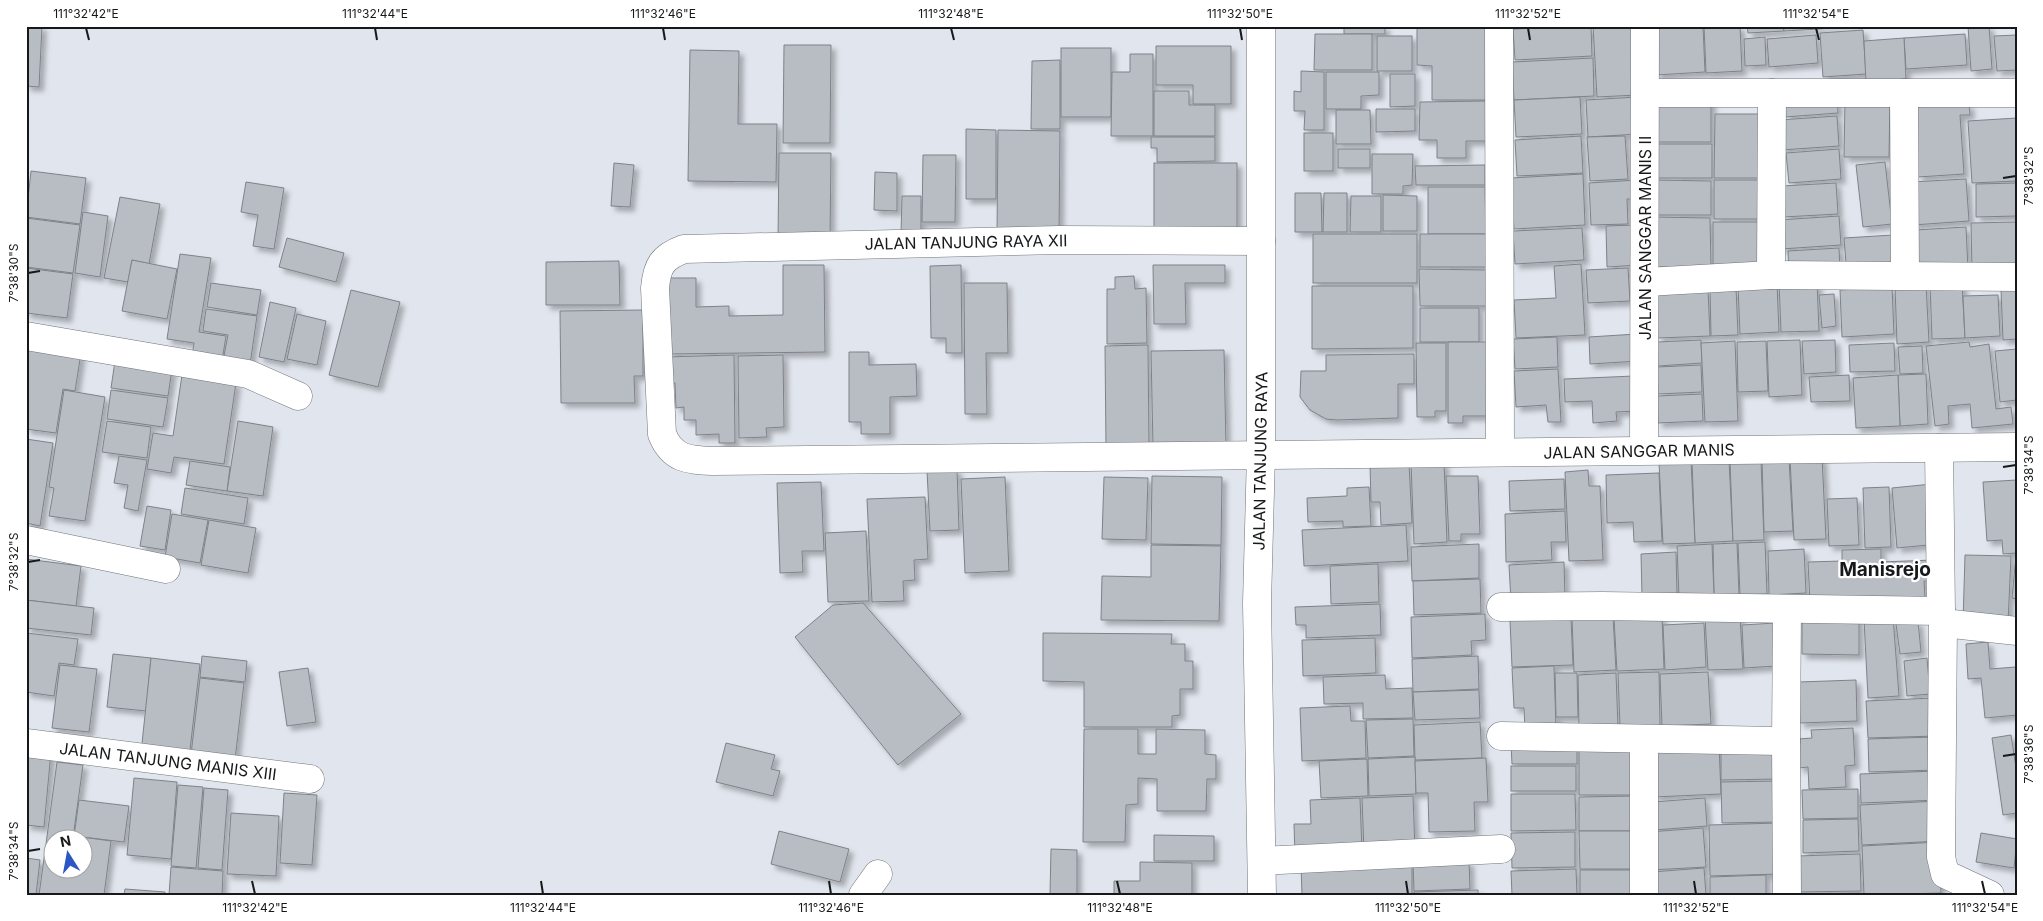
<svg xmlns="http://www.w3.org/2000/svg" width="2043" height="921" font-family="Inter,sans-serif">
  <style>
    .building { fill: #b8bcc3; stroke: #7e8289; filter: url(#shadow) }
    .lines { fill: none; stroke-linecap: round; stroke-linejoin: round }
    .minor-casing { stroke: #70747a; stroke-width: 29 }
    .secondary-casing { stroke: #70747a; stroke-width: 29 }
    .minor { stroke: #fff; stroke-width: 28 }
    .secondary { stroke: #fff; stroke-width: 28 }
    .ticks { fill: none; stroke: #16181a; stroke-width: 2 }
    .labels { text-anchor: middle; dominant-baseline: central; stroke-width: 4.5; stroke-linejoin: round; paint-order: stroke }
    .street-label { font-size: 16px; fill: #16181a; stroke: #fff }
    .quarter-label { font-size: 19px; font-weight: bold; fill: #16181a; stroke: #fff }
    .neatline { fill: none; stroke: #16181a; stroke-width: 2 }
    .ticks-label { font-size: 12px; text-anchor: middle; fill: #16181a }
  </style>
  <defs>
    <filter id="shadow"><feDropShadow dx="4.5" dy="4.5" stdDeviation="2.5" flood-color="#0004"/></filter>
  </defs>
  <rect width="100%" height="100%" fill="#e1e5ed"/>
  <g class="building">
    <polygon points="26,26 42,26 39,87 26,86"/>
    <rect x="1344" y="26" width="41" height="8"/>
    <polygon points="1417,26 1486,26 1486,100 1432,100 1432,66 1417,65"/>
    <polygon points="1591,26 1592,56 1515,60 1513,29"/>
    <polygon points="1593,26 1634,26 1637,95 1597,97"/>
    <polygon points="1654,26 1703,26 1705,72 1656,75"/>
    <polygon points="1704,26 1740,26 1742,71 1706,73"/>
    <polygon points="1747,26 1783,26 1784,31 1748,33"/>
    <polygon points="1783,26 1819,26 1819,29 1784,31"/>
    <polygon points="1819,26 1857,26 1819,29"/>
    <polygon points="1968,26 1989,26 1992,69 1971,71"/>
    <polygon points="1863,30 1866,74 1823,77 1820,33"/>
    <polygon points="1315,34 1372,34 1372,70 1314,70"/>
    <polygon points="1965,34 1967,65 1906,69 1904,38"/>
    <polygon points="1816,35 1818,63 1769,67 1767,39"/>
    <polygon points="2017,35 2017,70 1997,71 1994,36"/>
    <rect x="1377" y="36" width="35" height="35"/>
    <polygon points="1765,37 1766,65 1745,66 1744,39"/>
    <polygon points="1904,38 1906,80 1866,83 1864,41"/>
    <polygon points="784,45 831,45 830,143 783,143"/>
    <polygon points="1156,46 1231,46 1231,104 1193,104 1193,85 1156,85"/>
    <rect x="1061" y="48" width="50" height="69"/>
    <polygon points="690,50 739,51 738,124 777,124 776,182 688,181"/>
    <polygon points="1130,54 1153,54 1153,136 1111,136 1112,72 1130,72"/>
    <polygon points="1593,58 1594,96 1514,100 1512,62"/>
    <polygon points="1060,60 1060,129 1031,129 1032,61"/>
    <polygon points="1301,71 1324,72 1324,130 1304,130 1305,111 1294,111 1294,91 1301,92"/>
    <polygon points="1326,72 1379,72 1379,95 1361,96 1361,109 1326,109"/>
    <polygon points="1390,74 1415,74 1415,106 1390,107"/>
    <polygon points="1154,91 1189,91 1189,105 1215,105 1215,136 1154,136"/>
    <rect x="1654" y="95" width="57" height="47"/>
    <polygon points="1837,95 1838,113 1785,117 1784,99"/>
    <polygon points="1580,97 1582,134 1516,137 1514,100"/>
    <polygon points="1637,97 1639,134 1588,137 1586,100"/>
    <polygon points="1845,98 1890,98 1889,157 1844,157"/>
    <polygon points="1486,101 1486,141 1466,141 1466,158 1437,158 1437,140 1419,140 1420,102"/>
    <polygon points="1969,104 1970,115 1960,115 1964,174 1918,177 1914,107"/>
    <polygon points="1376,109 1415,109 1415,131 1376,132"/>
    <polygon points="1336,110 1370,110 1371,144 1336,144"/>
    <polygon points="1715,114 1768,114 1768,178 1714,178"/>
    <polygon points="1837,116 1839,146 1781,150 1779,120"/>
    <polygon points="2017,118 2017,181 1972,183 1968,121"/>
    <polygon points="966,129 996,130 996,199 966,199"/>
    <polygon points="998,130 1060,131 1059,233 997,232"/>
    <rect x="1304" y="133" width="29" height="38"/>
    <polygon points="1581,136 1583,173 1517,176 1515,140"/>
    <polygon points="1625,136 1628,179 1590,181 1587,137"/>
    <polygon points="1151,137 1215,137 1215,161 1157,162 1157,148 1151,148"/>
    <rect x="1652" y="144" width="60" height="34"/>
    <rect x="1338" y="149" width="32" height="19"/>
    <polygon points="1839,149 1841,179 1789,183 1786,153"/>
    <polygon points="779,153 831,153 830,239 778,239"/>
    <polygon points="1372,154 1413,154 1412,185 1403,186 1403,194 1372,194"/>
    <polygon points="923,155 956,155 955,222 922,222"/>
    <polygon points="1885,162 1892,224 1863,227 1856,165"/>
    <polygon points="614,163 634,165 630,207 611,206"/>
    <rect x="1154" y="163" width="83" height="75"/>
    <polygon points="1485,165 1485,185 1416,185 1415,166"/>
    <polygon points="31,171 86,178 80,224 26,217"/>
    <polygon points="875,172 897,173 897,211 874,210"/>
    <polygon points="1583,174 1585,225 1514,229 1511,178"/>
    <polygon points="1966,179 1969,221 1913,225 1911,182"/>
    <polygon points="1637,180 1638,199 1627,199 1628,224 1591,225 1589,183"/>
    <polygon points="1653,180 1711,181 1711,215 1653,215"/>
    <polygon points="1714,180 1768,180 1767,219 1714,219"/>
    <polygon points="246,182 284,188 274,249 253,246 258,215 241,212"/>
    <polygon points="1836,183 1838,214 1783,217 1781,186"/>
    <polygon points="2017,183 2017,216 1976,217 1976,184"/>
    <polygon points="1428,187 1485,187 1486,234 1428,234"/>
    <polygon points="1295,193 1321,193 1322,232 1295,232"/>
    <polygon points="1324,193 1347,193 1347,232 1323,232"/>
    <polygon points="1383,195 1417,196 1417,231 1383,231"/>
    <polygon points="902,196 921,196 921,234 901,234"/>
    <polygon points="1351,196 1381,196 1381,232 1350,232"/>
    <polygon points="120,197 160,204 149,264 132,260 128,282 104,278"/>
    <polygon points="83,212 108,216 100,277 75,273"/>
    <polygon points="1839,216 1841,245 1781,249 1779,220"/>
    <polygon points="1653,217 1710,218 1711,267 1652,267"/>
    <polygon points="26,218 80,225 73,273 26,267"/>
    <rect x="1713" y="222" width="55" height="45"/>
    <polygon points="2017,222 2017,270 1972,271 1971,223"/>
    <polygon points="1636,225 1639,265 1607,267 1606,226"/>
    <polygon points="1966,227 1968,269 1918,271 1915,230"/>
    <polygon points="1582,228 1584,260 1515,264 1513,231"/>
    <rect x="1313" y="234" width="104" height="49"/>
    <rect x="1420" y="234" width="67" height="33"/>
    <polygon points="1893,235 1896,271 1847,275 1844,238"/>
    <polygon points="287,238 344,253 336,282 279,267"/>
    <polygon points="1839,248 1840,271 1789,274 1788,251"/>
    <polygon points="180,254 211,258 199,332 226,336 222,361 192,356 194,343 167,339"/>
    <polygon points="132,260 177,269 167,319 122,311"/>
    <polygon points="619,261 620,305 546,305 546,262"/>
    <polygon points="1581,264 1585,335 1516,338 1514,300 1556,298 1554,266"/>
    <polygon points="783,265 824,265 825,352 668,354 667,278 696,278 696,307 729,306 729,316 783,315"/>
    <polygon points="961,265 962,353 946,353 946,338 931,338 930,266"/>
    <polygon points="1153,265 1225,265 1225,283 1185,283 1186,324 1154,324"/>
    <polygon points="26,268 73,274 67,318 26,313"/>
    <polygon points="1628,268 1630,301 1588,303 1586,270"/>
    <polygon points="1419,269 1486,270 1486,306 1420,306"/>
    <polygon points="1134,276 1135,289 1146,288 1147,343 1107,344 1107,289 1115,289 1115,277"/>
    <polygon points="1817,282 1819,331 1781,332 1779,283"/>
    <polygon points="211,283 261,290 257,315 207,307"/>
    <polygon points="964,283 1007,283 1008,353 986,353 987,414 965,414"/>
    <polygon points="1962,283 1965,338 1932,339 1930,284"/>
    <polygon points="1777,284 1779,332 1740,334 1738,286"/>
    <polygon points="1926,284 1929,342 1897,344 1895,286"/>
    <polygon points="1312,286 1413,286 1413,348 1312,349"/>
    <polygon points="1736,287 1738,335 1711,336 1710,288"/>
    <polygon points="1892,287 1894,334 1842,337 1840,290"/>
    <polygon points="2017,288 2017,339 2003,340 2001,289"/>
    <polygon points="1708,289 1710,336 1658,338 1656,291"/>
    <polygon points="351,290 400,302 378,387 329,375"/>
    <polygon points="1834,294 1836,326 1822,328 1819,295"/>
    <polygon points="1998,295 2000,336 1965,338 1963,296"/>
    <polygon points="270,302 296,308 284,362 259,357"/>
    <rect x="1420" y="308" width="59" height="34"/>
    <polygon points="206,309 257,316 250,365 223,361 228,335 203,331"/>
    <polygon points="643,310 643,376 634,376 635,403 561,403 560,311"/>
    <polygon points="297,314 326,321 317,365 287,359"/>
    <polygon points="1637,334 1639,361 1590,364 1589,337"/>
    <polygon points="1557,337 1558,367 1515,369 1513,339"/>
    <polygon points="1701,340 1702,363 1658,366 1657,342"/>
    <polygon points="1800,340 1802,395 1769,397 1767,341"/>
    <polygon points="1835,340 1836,372 1804,374 1802,341"/>
    <polygon points="1735,341 1738,421 1705,422 1701,343"/>
    <polygon points="1766,341 1768,391 1738,392 1737,342"/>
    <polygon points="1448,342 1489,342 1488,416 1463,416 1463,423 1448,423"/>
    <polygon points="1969,342 1970,347 1989,344 1996,409 2011,407 2013,424 1972,428 1970,404 1948,406 1949,424 1935,426 1926,346"/>
    <polygon points="1416,343 1446,343 1446,411 1435,411 1435,417 1417,417"/>
    <polygon points="1894,343 1895,371 1850,372 1849,345"/>
    <polygon points="26,345 81,353 75,391 63,389 56,433 26,429"/>
    <polygon points="1148,345 1149,447 1106,448 1105,346"/>
    <polygon points="1922,346 1923,373 1900,374 1898,347"/>
    <polygon points="2017,349 2017,400 2000,402 1995,351"/>
    <polygon points="1224,350 1226,447 1153,448 1151,351"/>
    <polygon points="849,352 869,352 869,365 916,364 917,396 890,397 890,434 861,434 861,422 849,422"/>
    <polygon points="1414,354 1414,384 1398,384 1398,418 1337,420 1326,419 1310,410 1300,397 1301,371 1326,371 1326,355"/>
    <polygon points="734,355 735,443 719,443 719,434 696,435 696,420 684,420 684,407 676,408 675,383 666,383 665,357"/>
    <polygon points="783,355 784,427 766,428 767,437 739,438 738,356"/>
    <polygon points="115,361 172,369 168,396 111,388"/>
    <polygon points="1701,365 1702,392 1658,394 1657,367"/>
    <polygon points="1558,369 1561,422 1548,422 1546,405 1516,407 1514,371"/>
    <polygon points="1926,374 1928,424 1900,426 1898,375"/>
    <polygon points="182,375 236,383 224,464 174,457 171,473 147,469 153,433 173,436"/>
    <polygon points="1849,375 1850,401 1811,402 1809,377"/>
    <polygon points="1898,375 1900,426 1856,428 1853,378"/>
    <polygon points="1634,376 1636,411 1616,412 1617,421 1593,423 1592,401 1565,402 1564,379"/>
    <polygon points="64,390 105,397 85,521 49,516 54,488 49,487"/>
    <polygon points="111,390 168,398 163,427 107,419"/>
    <polygon points="1702,394 1703,421 1658,423 1657,396"/>
    <polygon points="107,421 151,427 147,458 102,452"/>
    <polygon points="238,421 273,427 263,496 227,491"/>
    <polygon points="26,439 53,443 40,526 26,523"/>
    <polygon points="119,456 147,460 138,511 124,508 128,485 114,483"/>
    <polygon points="1822,457 1826,539 1794,540 1790,458"/>
    <polygon points="1789,459 1793,531 1764,532 1762,460"/>
    <polygon points="1729,460 1733,541 1695,543 1692,461"/>
    <polygon points="1761,460 1764,540 1733,541 1730,461"/>
    <polygon points="190,461 230,467 227,491 186,485"/>
    <polygon points="1691,461 1695,543 1663,544 1659,462"/>
    <polygon points="1444,462 1447,542 1414,544 1411,463"/>
    <polygon points="1409,463 1412,523 1381,525 1380,502 1371,502 1370,465"/>
    <polygon points="957,469 959,530 930,531 927,470"/>
    <polygon points="1588,470 1589,486 1600,486 1603,560 1569,561 1565,472"/>
    <polygon points="1659,473 1662,541 1634,542 1633,522 1607,523 1606,475"/>
    <polygon points="1152,476 1222,477 1221,545 1151,544"/>
    <polygon points="1446,476 1478,476 1480,534 1461,534 1461,541 1449,541"/>
    <polygon points="1005,477 1009,571 965,573 961,479"/>
    <polygon points="1104,477 1148,478 1146,540 1102,539"/>
    <polygon points="1564,479 1565,509 1510,511 1509,481"/>
    <polygon points="2017,480 2017,553 2003,554 2002,540 1987,541 1983,482"/>
    <polygon points="821,482 824,551 802,551 803,572 780,573 777,483"/>
    <polygon points="1932,484 1938,544 1897,548 1892,488"/>
    <polygon points="1369,487 1371,526 1343,527 1343,521 1308,522 1307,498 1347,496 1347,488"/>
    <polygon points="1889,487 1891,547 1865,548 1863,488"/>
    <polygon points="185,488 248,498 244,524 181,514"/>
    <polygon points="925,497 928,559 914,560 915,580 903,581 904,601 872,602 867,499"/>
    <polygon points="1857,498 1859,545 1829,546 1827,499"/>
    <polygon points="147,506 171,510 165,550 140,546"/>
    <polygon points="1565,511 1566,542 1551,542 1552,560 1506,562 1505,514"/>
    <polygon points="172,514 208,520 200,563 165,557"/>
    <polygon points="209,520 256,528 248,573 201,565"/>
    <polygon points="1406,525 1408,561 1304,566 1302,530"/>
    <polygon points="866,531 869,601 828,602 825,533"/>
    <polygon points="1765,542 1767,594 1740,595 1738,543"/>
    <polygon points="1737,543 1739,595 1714,596 1713,544"/>
    <polygon points="1479,544 1479,578 1412,581 1411,547"/>
    <polygon points="1712,544 1714,595 1679,597 1677,546"/>
    <polygon points="1151,545 1221,546 1219,621 1101,620 1102,576 1151,577"/>
    <polygon points="1804,549 1806,593 1769,595 1768,551"/>
    <polygon points="1881,549 1881,562 1934,560 1934,581 1924,581 1925,598 1810,602 1808,562 1842,561 1842,550"/>
    <polygon points="1676,552 1677,595 1642,596 1641,554"/>
    <polygon points="1965,555 2011,556 2008,623 1963,622"/>
    <polygon points="2016,556 2017,556 2017,599 2012,598"/>
    <polygon points="26,559 81,566 76,606 26,600"/>
    <polygon points="1564,562 1565,599 1511,601 1509,565"/>
    <polygon points="1378,564 1379,602 1331,604 1330,566"/>
    <polygon points="1480,579 1481,613 1414,615 1413,581"/>
    <polygon points="26,600 94,608 91,635 26,628"/>
    <polygon points="863,603 961,714 898,765 795,637 833,605"/>
    <polygon points="1380,604 1381,635 1306,638 1306,625 1296,625 1295,607"/>
    <polygon points="1802,613 1859,614 1859,655 1802,654"/>
    <polygon points="1485,614 1486,640 1471,641 1472,655 1412,658 1411,617"/>
    <polygon points="1613,616 1616,670 1574,672 1572,618"/>
    <polygon points="1662,616 1664,669 1617,671 1614,619"/>
    <polygon points="1740,616 1743,669 1708,670 1705,618"/>
    <polygon points="1893,617 1899,696 1868,698 1864,619"/>
    <polygon points="1571,618 1573,665 1512,667 1510,620"/>
    <polygon points="1918,621 1921,652 1900,654 1896,624"/>
    <polygon points="1704,623 1706,667 1665,670 1663,625"/>
    <polygon points="1775,623 1776,666 1744,668 1742,625"/>
    <polygon points="26,633 78,639 74,665 59,663 54,696 26,692"/>
    <polygon points="1043,633 1172,634 1171,644 1185,644 1185,661 1193,661 1193,689 1180,689 1180,715 1172,716 1172,727 1084,727 1084,682 1043,681"/>
    <polygon points="1375,638 1376,673 1303,676 1302,640"/>
    <polygon points="1988,642 1990,669 2016,667 2017,715 1985,718 1981,678 1968,679 1966,644"/>
    <polygon points="113,654 151,658 146,711 107,707"/>
    <polygon points="202,656 247,661 245,682 200,677"/>
    <polygon points="1478,656 1479,689 1413,692 1412,659"/>
    <polygon points="151,658 200,664 189,758 141,753"/>
    <polygon points="1927,658 1930,694 1907,696 1904,661"/>
    <polygon points="60,665 97,669 89,732 52,728"/>
    <polygon points="1554,666 1556,729 1525,730 1524,708 1514,708 1512,668"/>
    <polygon points="308,668 316,722 287,726 279,672"/>
    <polygon points="1659,672 1660,726 1620,727 1618,673"/>
    <polygon points="1708,672 1711,724 1662,726 1660,674"/>
    <polygon points="1555,673 1577,673 1578,717 1556,717"/>
    <polygon points="1616,673 1618,728 1579,729 1578,675"/>
    <polygon points="1385,675 1386,689 1412,688 1413,718 1363,719 1363,703 1324,704 1323,677"/>
    <polygon points="200,678 244,683 234,768 190,763"/>
    <polygon points="1856,680 1857,721 1800,723 1799,682"/>
    <polygon points="1479,690 1480,718 1415,720 1413,692"/>
    <polygon points="1934,698 1936,736 1868,738 1866,701"/>
    <polygon points="1350,706 1351,721 1365,721 1366,758 1302,761 1300,708"/>
    <polygon points="1413,719 1414,756 1368,758 1366,720"/>
    <polygon points="1480,722 1482,758 1415,760 1414,725"/>
    <polygon points="1853,728 1855,765 1845,766 1846,787 1809,789 1808,767 1799,768 1798,739 1812,738 1811,730"/>
    <polygon points="1084,729 1138,729 1138,754 1156,754 1156,729 1205,730 1205,754 1216,755 1216,779 1207,779 1206,811 1157,811 1157,779 1138,778 1138,804 1126,805 1125,842 1083,842"/>
    <polygon points="2011,735 2017,774 2017,813 2003,815 1992,738"/>
    <polygon points="1935,737 1937,770 1869,772 1868,739"/>
    <polygon points="726,743 775,755 771,769 780,771 773,796 716,782"/>
    <polygon points="1577,743 1577,764 1512,764 1511,744"/>
    <polygon points="1719,745 1721,794 1654,797 1652,748"/>
    <polygon points="1579,749 1634,749 1635,795 1579,795"/>
    <polygon points="26,750 51,752 44,827 26,825"/>
    <polygon points="1778,750 1778,779 1721,780 1721,751"/>
    <polygon points="1415,757 1416,794 1369,796 1368,759"/>
    <polygon points="1486,758 1488,802 1474,802 1475,831 1429,832 1428,793 1416,793 1415,761"/>
    <polygon points="1367,759 1368,796 1321,798 1319,761"/>
    <polygon points="57,762 83,765 73,838 52,838 52,845 46,844"/>
    <rect x="1511" y="766" width="65" height="25"/>
    <polygon points="1936,771 1938,800 1861,803 1860,774"/>
    <polygon points="134,778 177,782 171,859 127,855"/>
    <polygon points="1778,781 1779,822 1722,823 1721,782"/>
    <polygon points="178,785 203,787 196,868 171,866"/>
    <polygon points="204,788 228,790 222,870 198,868"/>
    <polygon points="1858,789 1858,818 1803,819 1802,790"/>
    <polygon points="284,793 317,795 312,865 280,863"/>
    <polygon points="1511,794 1575,794 1576,830 1511,831"/>
    <polygon points="1413,796 1415,850 1364,852 1362,798"/>
    <polygon points="1634,796 1634,831 1579,831 1579,797"/>
    <polygon points="1360,798 1362,851 1295,854 1294,824 1311,824 1310,800"/>
    <polygon points="1705,798 1707,826 1654,830 1653,802"/>
    <polygon points="79,800 129,806 124,842 74,836"/>
    <polygon points="1938,801 1940,841 1862,845 1860,805"/>
    <polygon points="231,813 279,816 276,876 227,874"/>
    <polygon points="1858,819 1859,851 1803,853 1803,820"/>
    <polygon points="1778,823 1779,874 1710,876 1709,825"/>
    <polygon points="1703,828 1706,867 1650,870 1648,832"/>
    <polygon points="779,831 849,849 840,882 771,864"/>
    <polygon points="1579,831 1634,831 1635,869 1580,869"/>
    <polygon points="1575,832 1575,867 1512,868 1511,833"/>
    <polygon points="1981,833 2017,839 2014,868 1976,862"/>
    <polygon points="1154,835 1214,836 1214,861 1154,861"/>
    <polygon points="74,836 111,841 104,895 39,895 46,844 52,845 52,868 82,868 82,838 73,838"/>
    <polygon points="1939,842 1941,893 1864,895 1862,846"/>
    <polygon points="1051,849 1077,850 1077,895 1050,895"/>
    <polygon points="1860,854 1861,891 1798,892 1797,856"/>
    <polygon points="26,858 40,860 36,895 26,895"/>
    <polygon points="1469,861 1470,889 1414,891 1413,862"/>
    <polygon points="1140,862 1192,863 1192,895 1114,895 1114,881 1140,881"/>
    <polygon points="1412,862 1412,895 1302,895 1301,865"/>
    <polygon points="171,867 223,871 222,895 169,895"/>
    <polygon points="1704,868 1706,895 1652,895 1651,872"/>
    <polygon points="1576,869 1577,895 1512,895 1511,871"/>
    <rect x="1580" y="870" width="55" height="25"/>
    <polygon points="1766,875 1766,895 1710,895 1710,877"/>
    <polygon points="125,889 165,892 165,895 124,895"/>
    <polygon points="1478,890 1478,895 1414,895 1414,892"/>
    <polygon points="1860,893 1860,895 1802,894"/>
  </g>
  <g class="lines">
    <g class="minor-casing">
      <g id="minor">
        <polyline points="1499,26 1500,452"/>
        <polyline points="1645,93 2017,93"/>
        <polyline points="1904,93 1905,275"/>
        <path d="M1261,241L1060,240L684,249C662,257 657,266 655,288L662,434C672,459 688,460 712,461L2017,447"/>
        <polyline points="1771,275 1772,93"/>
        <polyline points="1646,282 1771,275 2017,277"/>
        <polyline points="26,336 248,374 298,396"/>
        <polyline points="1939,448 1941,611 1943,623 1941,857 1945,874 1990,895"/>
        <polyline points="1644,450 1645,26"/>
        <polyline points="26,540 166,569"/>
        <polyline points="1501,607 1602,606 1941,611"/>
        <polyline points="1943,623 2017,631"/>
        <polyline points="1501,736 1786,741"/>
        <polyline points="1644,739 1644,895"/>
        <polyline points="26,743 310,779"/>
        <polyline points="1262,861 1501,849"/>
        <polyline points="863,895 878,874"/>
        <polyline points="1787,895 1786,741 1787,609"/>
      </g>
    </g>
    <g class="secondary-casing">
      <polyline id="secondary" points="1261,26 1261,454 1257,603 1262,895"/>
    </g>
    <use href="#minor" class="minor"/>
    <use href="#secondary" class="secondary"/>
  </g>
  <path class="ticks" d="M86,28L89,40M375,28L377,40M663,28L665,40M951,28L954,40M1240,28L1242,40M1528,28L1530,40M1816,28L1819,40M2003,178L2016,176M28,273L40,271M2003,467L2016,465M28,562L40,560M2003,756L2016,754M28,851L40,849M252,881L255,894M541,881L543,894M829,881L831,894M1117,881L1120,894M1406,881L1408,894M1694,881L1696,894M1982,881L1985,894"/>
  <g class="labels">
    <g class="street-label">
      <text transform="translate(1645 238) rotate(-90)">JALAN SANGGAR MANIS II</text>
      <text transform="translate(966 242) rotate(-1)">JALAN TANJUNG RAYA XII</text>
      <text transform="translate(1639 451) rotate(-1)">JALAN SANGGAR MANIS</text>
      <text transform="translate(1260 461) rotate(-89)">JALAN TANJUNG RAYA</text>
      <text transform="translate(168 761) rotate(7)">JALAN TANJUNG MANIS XIII</text>
    </g>
    <g class="quarter-label">
      <text x="1885" y="569">Manisrejo</text>
    </g>
  </g>
  <rect width="2043" height="921" fill="none" stroke="#ffffff" stroke-width="55"/>
  <g transform="translate(68 854) rotate(349)"><circle r="24" fill="#ffffff" stroke="#a2a3a3"/>
  <path d="M0-4L9 19L0 12L-9 19Z" fill="#2b56c5"/>
  <text y="-8" font-size="14" font-weight="bold" text-anchor="middle" fill="#16181a">N</text>
  </g>
  <rect x="28" y="28" width="1988" height="866" class="neatline"/>
  <g class="ticks-label">
    <text x="86" y="18">111°32'42"E</text>
    <text x="375" y="18">111°32'44"E</text>
    <text x="663" y="18">111°32'46"E</text>
    <text x="951" y="18">111°32'48"E</text>
    <text x="1240" y="18">111°32'50"E</text>
    <text x="1528" y="18">111°32'52"E</text>
    <text x="1816" y="18">111°32'54"E</text>
    <text transform="translate(2029 176) rotate(-90)" y="4">7°38'32"S</text>
    <text transform="translate(14 273) rotate(-90)" y="4">7°38'30"S</text>
    <text transform="translate(2029 465) rotate(-90)" y="4">7°38'34"S</text>
    <text transform="translate(14 562) rotate(-90)" y="4">7°38'32"S</text>
    <text transform="translate(2029 754) rotate(-90)" y="4">7°38'36"S</text>
    <text transform="translate(14 851) rotate(-90)" y="4">7°38'34"S</text>
    <text x="255" y="912">111°32'42"E</text>
    <text x="543" y="912">111°32'44"E</text>
    <text x="831" y="912">111°32'46"E</text>
    <text x="1120" y="912">111°32'48"E</text>
    <text x="1408" y="912">111°32'50"E</text>
    <text x="1696" y="912">111°32'52"E</text>
    <text x="1985" y="912">111°32'54"E</text>
  </g>
</svg>
